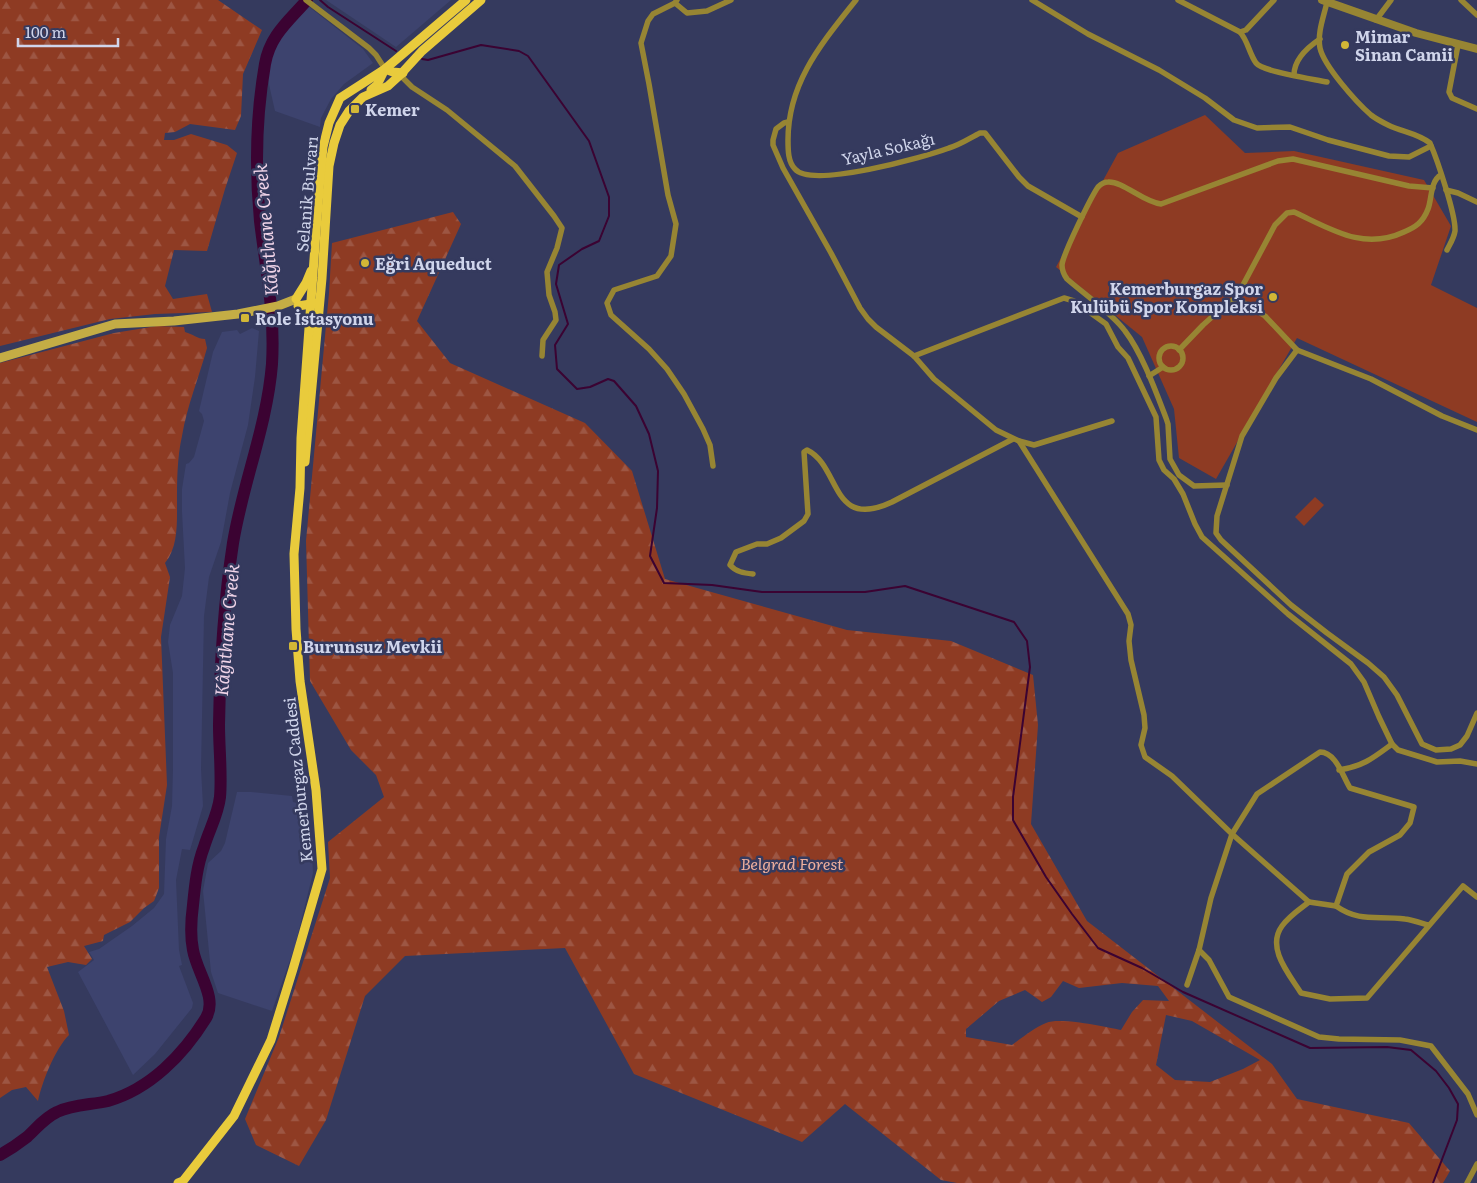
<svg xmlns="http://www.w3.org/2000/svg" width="1477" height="1183" font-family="Literata,serif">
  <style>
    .built { fill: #3d436e }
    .forest { fill: url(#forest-firs); fill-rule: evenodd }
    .park { fill: #8e3b23 }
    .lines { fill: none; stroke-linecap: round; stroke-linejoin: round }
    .stream { stroke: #3b0332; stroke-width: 2 }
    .river { stroke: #3b0332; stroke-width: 12 }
    .minor { stroke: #978533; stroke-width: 5.5 }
    .tertiary { stroke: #978533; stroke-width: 8 }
    .secondary { stroke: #c4ad45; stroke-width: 9 }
    .primary { stroke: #e9cb3c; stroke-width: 9 }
    .poi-dot { fill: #d2b736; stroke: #353a5e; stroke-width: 2 }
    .labels { text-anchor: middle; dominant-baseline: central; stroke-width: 5; stroke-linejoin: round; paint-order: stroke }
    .poi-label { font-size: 16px; font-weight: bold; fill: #d0d5eb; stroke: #353a5e; text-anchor: start }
    .street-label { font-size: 16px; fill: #d0d5eb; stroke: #353a5e }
    .park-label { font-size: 16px; font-style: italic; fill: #efaf9d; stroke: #353a5e }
    .water-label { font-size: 18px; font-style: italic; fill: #f0d4e8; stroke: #353a5e }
  </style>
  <defs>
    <pattern id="forest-firs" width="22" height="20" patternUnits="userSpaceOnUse" patternTransform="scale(1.25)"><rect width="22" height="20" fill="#8e3b23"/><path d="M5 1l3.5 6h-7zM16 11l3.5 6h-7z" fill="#9d5643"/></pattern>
  </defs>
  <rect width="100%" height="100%" fill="#353a5e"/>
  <g class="built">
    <polygon points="326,0 451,0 396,47"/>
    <polygon points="308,6 363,49 373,63 344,84 331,99 321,118 320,127 275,111 268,80 267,66 271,51 279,36 291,21"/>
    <polygon points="252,328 259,331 255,377 248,425 230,493 221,542 209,577 204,616 201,769 203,806 190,850 182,849 176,880 179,950 182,965 179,966 193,1003 192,1008 155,1054 133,1075 78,972 94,960 89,952 99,949 132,926 154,908 164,894 166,839 172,806 173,769 173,673 168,642 170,625 182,596 185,568 182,512 182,489 186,464 189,463 194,457 204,421 202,414 199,411 213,352 222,332 237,330 240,334"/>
    <polygon points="237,792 251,792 292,796 293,802 301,804 303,809 304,816 310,817 313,873 295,946 272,1011 218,993 211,972 203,891 208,863 221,851 225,843"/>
  </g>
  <g class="forest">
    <polygon points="0,0 218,0 262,30 243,74 241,116 235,130 190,124 175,132 165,133 164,140 174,140 191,134 227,145 237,153 225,189 207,251 174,250 165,286 173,299 207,294 212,312 155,314 110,319 0,346"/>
    <path d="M453,212L461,224L417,321L450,363L585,423L632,471L665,579L847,630L951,641L1033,675L1038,725L1031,824L1087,921L1272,1064L1297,1099L1409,1123L1450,1171L1443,1183H957L941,1180L845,1104L802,1142L634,1074L565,948L405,956L365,996L326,1120L299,1166L256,1145L245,1119L279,1037L330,878L328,842L384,797L376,775L351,750L310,681L306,541L329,293L332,243ZM1063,981L1079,988L1122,983L1158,986L1169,1001L1143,1000L1132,1012L1121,1030C1104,1027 1061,1017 1046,1023C1034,1028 1023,1037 1012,1045L966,1037V1029L999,1001L1025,990L1042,1002L1051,997ZM1166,1015L1192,1021L1260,1060L1243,1069L1210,1082L1175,1080L1156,1065Z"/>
    <path d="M157,326L184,327L185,332C193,334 197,339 205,339L207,348C199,377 187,406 182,436C177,458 177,482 177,504C177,524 178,547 165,563L170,577L161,637L167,785L159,837V888L154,901L144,908L130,922L104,935L103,941L84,946L92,959L86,965L68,962L47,967L64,1011L69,1035C55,1049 42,1082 38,1101L26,1087L12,1090L0,1098V363L114,333Z"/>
  </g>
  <g class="park">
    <polygon points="1205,115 1245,153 1294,151 1424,180 1451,226 1431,285 1477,308 1477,422 1297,338 1216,479 1179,458 1174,409 1142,337 1056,267 1118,153"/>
    <polygon points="1315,497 1324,505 1304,526 1295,517"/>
  </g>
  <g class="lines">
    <g class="stream">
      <polyline points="320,0 328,7 396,51"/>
      <polyline points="422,59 428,60 481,45 519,51 528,56 589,141 609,197 609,216 599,241 582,249 559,265 556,284 568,324 555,345 557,369 577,389 590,387 608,379 614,381 636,406 649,434 658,471 657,508 650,556 664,583 712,585 762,592 865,592 905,586 1014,622 1027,641 1030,667 1013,797 1013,820 1046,877 1072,914 1098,948 1142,968 1183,992 1310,1048 1387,1047 1411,1050 1436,1071 1449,1088 1458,1104 1457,1120 1433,1183"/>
    </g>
    <path class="river" d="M0,1155C9,1150 18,1144 27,1137C37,1128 44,1118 57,1112C73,1104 91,1105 108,1101C150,1089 183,1055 206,1018C218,998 197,973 193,950C190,935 191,920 193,905C195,885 197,865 204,847C209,830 218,815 220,797C222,774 219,749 219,725C220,665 224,602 233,543C243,482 267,426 272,364C275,312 266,271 260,221C255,169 256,116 265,64C270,35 289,21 307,0"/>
    <g class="minor">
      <polyline points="306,0 369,48 376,55 385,69"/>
      <polyline points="677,0 675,3 653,14 648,21 641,43 649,84 668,195 676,224 671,256 657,276 614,290 607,303 611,315 649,349 667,369 684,394 703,429 710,445 713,466"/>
      <path d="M856,0C822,43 788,82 788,140C788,150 788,162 795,169C811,189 925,157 949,148C960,145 970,138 980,133H985L1019,177L1028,186L1082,217"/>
      <polyline points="1032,0 1088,34 1159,70 1205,98 1234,120 1257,128 1290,127 1328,140 1389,156 1409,157 1431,146"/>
      <polyline points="1178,0 1240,32 1246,30 1274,0"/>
      <polyline points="1461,0 1477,15"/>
      <path d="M1327,2C1324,16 1317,33 1320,48C1324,66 1356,102 1371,115C1376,119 1382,122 1388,125C1402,132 1417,133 1430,143C1437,159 1456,215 1455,231C1454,238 1450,244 1447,250"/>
      <polyline points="675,3 687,13 707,11 731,0"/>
      <polyline points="1376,20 1391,0"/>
      <path d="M1240,32C1248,41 1249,53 1256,63C1263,72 1313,79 1327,82"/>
      <polyline points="1458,45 1449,92 1452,98 1477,109"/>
      <polyline points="400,75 412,87 447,110 515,166 554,216 562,228 557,248 547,272 549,295 555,312 556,320 543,340 542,356"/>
      <path d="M1294,75C1294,60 1308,47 1320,39"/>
      <polyline points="788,122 784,123 776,129 773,140 773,145 783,168 831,253 860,308 868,319 876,327 914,356 934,379 996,430 1019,441 1128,614 1131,625 1129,641 1131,660 1144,715 1145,728 1141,745 1145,757 1172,776 1232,834 1309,902 1336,906"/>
      <polyline points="1446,190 1458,193 1477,202"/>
      <polyline points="1236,298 1265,316 1297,350 1371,379 1442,416 1477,430"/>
      <circle cx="1171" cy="358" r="12"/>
      <path d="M1179,350L1203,325L1222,308L1236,298L1275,225L1287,213L1294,212C1331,229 1363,251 1404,232C1416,227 1423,222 1428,209C1432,199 1430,181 1441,175"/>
      <polyline points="1297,350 1276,378 1242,436 1217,516 1216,533 1221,540 1291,605 1327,633 1368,663 1384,677 1397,695 1422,744 1436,750 1451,749 1460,745 1467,736 1477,713"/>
      <polyline points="914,356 1064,298 1074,301 1106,324 1118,347 1128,358 1156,417 1159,460 1164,470 1174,479 1183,494 1195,524 1202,537 1288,614 1351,664 1364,682 1379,717 1392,744 1398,750 1437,762 1460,761 1477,764"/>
      <polyline points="1149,376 1163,367"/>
      <polyline points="1019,441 1034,445 1112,421"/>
      <path d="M1227,485L1194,486L1179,475L1170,459L1168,424L1166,418C1156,392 1142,353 1125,331C1112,313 1084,294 1067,279C1064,275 1062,270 1062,265C1063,254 1091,197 1098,187C1101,184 1104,182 1108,182C1123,181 1143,202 1161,204L1278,161L1293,159L1409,186L1433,188"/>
      <path d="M753,574C744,573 736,572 730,565L736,552L757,544H767L781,538L804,521L808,514L804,452L807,450C841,466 830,531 892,502L1013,439"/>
      <path d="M1339,770C1364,766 1373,758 1392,744"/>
      <path d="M1309,902C1300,909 1289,916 1282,926C1266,948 1289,974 1301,993L1330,999L1367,998L1463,886L1477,897"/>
      <polyline points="1199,950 1209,960 1229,997 1319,1037 1339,1039 1400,1040 1431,1046 1468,1094 1477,1115"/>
      <path d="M1187,985L1199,950L1211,898L1232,834L1257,794L1320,752C1336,752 1343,777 1350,788L1414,807L1410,823L1400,835L1369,852L1347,874L1336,906C1360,923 1378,915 1405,919C1413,920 1421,923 1428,925"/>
      <polyline points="1467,1183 1477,1164"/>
    </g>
    <polyline class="tertiary" points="1322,0 1416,33 1477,49"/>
    <polyline class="secondary" points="0,358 115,324 174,321 238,314 278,306 296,299"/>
    <g class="primary">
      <polyline points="371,90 377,85 385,69 393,72 403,73"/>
      <polyline points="296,299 306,283 311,271"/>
      <polyline points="298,306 317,303"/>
      <polyline points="305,462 322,278 329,166 334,143 340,125 349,111 363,97 388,86 400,75 422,51 481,0"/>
      <polyline points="178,1183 183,1181 234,1116 271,1040 293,969 322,869 316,790 300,681 296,629 294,554 300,488 301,438 320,177 323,147 329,123 340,98 385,69 466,0"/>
    </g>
  </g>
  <g class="poi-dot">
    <circle cx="1345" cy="45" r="5"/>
    <rect x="350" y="104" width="10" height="10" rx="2.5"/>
    <circle cx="365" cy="263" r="5"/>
    <circle cx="1273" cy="297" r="5"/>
    <rect x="240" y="313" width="10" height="10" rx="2.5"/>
    <rect x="288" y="641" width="10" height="10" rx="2.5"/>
  </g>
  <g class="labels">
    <g class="poi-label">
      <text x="1355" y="36">Mimar<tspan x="1355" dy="18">Sinan Camii</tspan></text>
      <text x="365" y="109">Kemer</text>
      <text x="375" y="263">Eğri Aqueduct</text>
      <text x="1263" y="288" text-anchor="end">Kemerburgaz Spor<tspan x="1263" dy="18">Kulübü Spor Kompleksi</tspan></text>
      <text x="255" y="318">Role İstasyonu</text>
      <text x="303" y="646">Burunsuz Mevkii</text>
    </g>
    <g class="street-label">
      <text transform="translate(888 148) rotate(-13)">Yayla Sokağı</text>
      <text transform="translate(306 194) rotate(-85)">Selanik Bulvarı</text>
      <text transform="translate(297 780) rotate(-96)">Kemerburgaz Caddesi</text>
    </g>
    <g class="park-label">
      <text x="792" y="863">Belgrad Forest</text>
    </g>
    <g class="water-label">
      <text transform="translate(265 230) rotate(-95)">Kâğıthane Creek</text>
      <text transform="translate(226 630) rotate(-85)">Kâğıthane Creek</text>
    </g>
  </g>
  <path d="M18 38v8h100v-8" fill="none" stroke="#d0d5eb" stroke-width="2.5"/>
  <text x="25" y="38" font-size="15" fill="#d0d5eb" stroke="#353a5e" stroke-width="4" paint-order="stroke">100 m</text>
</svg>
